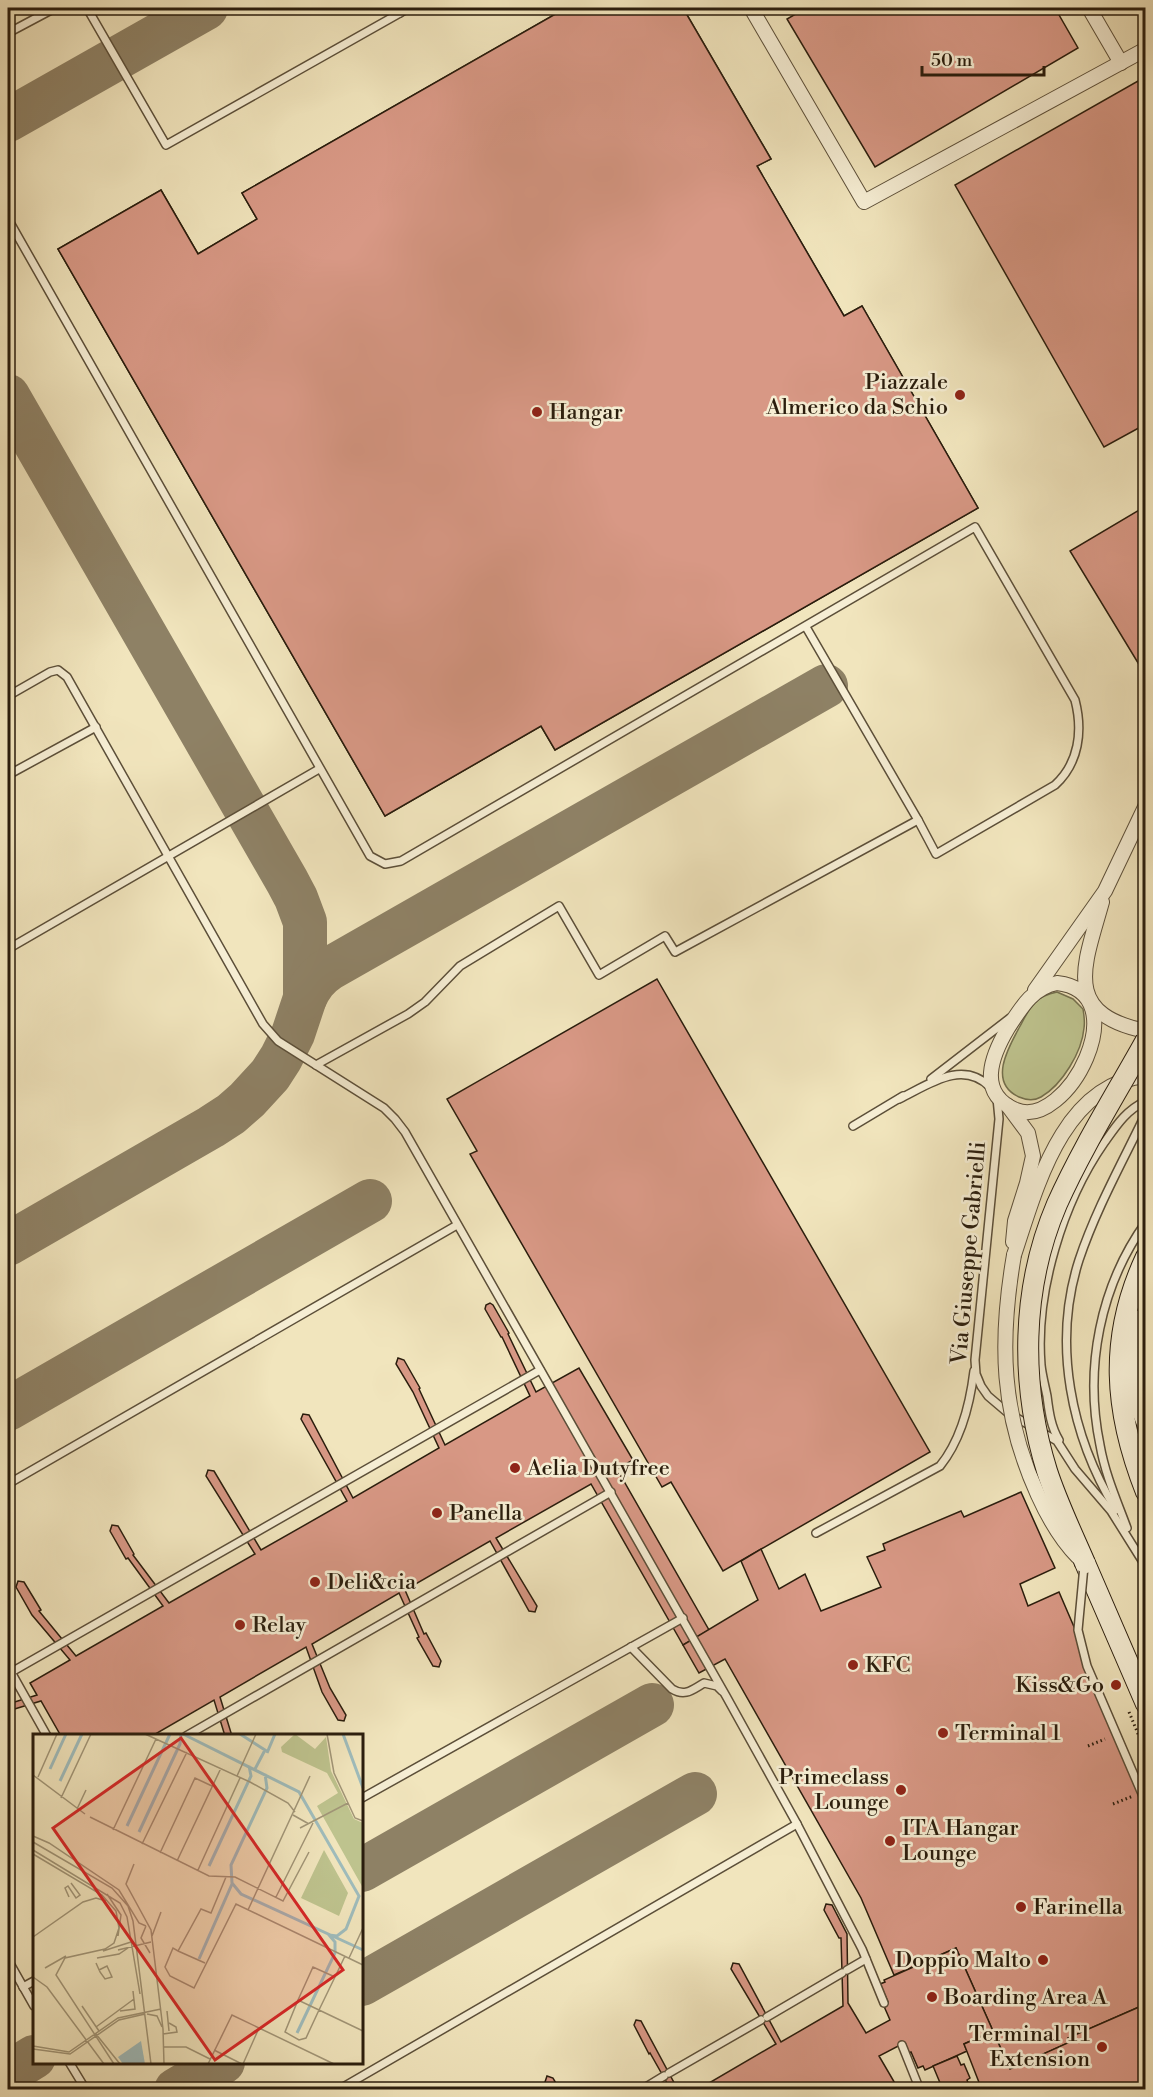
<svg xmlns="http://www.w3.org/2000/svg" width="1153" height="2097" font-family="'Libre Bodoni',serif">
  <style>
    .green { fill: #bec38e; stroke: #74704e; stroke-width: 1.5 }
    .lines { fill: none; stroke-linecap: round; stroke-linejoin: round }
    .taxiway { stroke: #8e8165; stroke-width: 44 }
    .building { fill: #d89885; stroke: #2a1d0d; stroke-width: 1.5 }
    .service-casing { stroke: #5c4f39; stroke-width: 10 }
    .minor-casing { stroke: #5c4f39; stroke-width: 16 }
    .tertiary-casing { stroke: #5c4f39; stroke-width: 20 }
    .secondary-casing { stroke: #2a1d0d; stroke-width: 22 }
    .path { stroke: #2a1d0d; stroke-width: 3; stroke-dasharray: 1.5 3; stroke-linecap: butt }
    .service { stroke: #f6eed4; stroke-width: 7 }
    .minor { stroke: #f6eed4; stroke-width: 14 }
    .tertiary { stroke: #f6eed4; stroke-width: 16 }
    .secondary { stroke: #f6eed4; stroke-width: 20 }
    .service-bridge-casing { stroke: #5c4f39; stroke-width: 10; stroke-linecap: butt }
    .minor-bridge-casing { stroke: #5c4f39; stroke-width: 16; stroke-linecap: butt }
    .secondary-bridge-casing { stroke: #2a1d0d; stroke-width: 22; stroke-linecap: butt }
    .service-bridge { stroke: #f6eed4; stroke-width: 7 }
    .minor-bridge { stroke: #f6eed4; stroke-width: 14 }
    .secondary-bridge { stroke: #f6eed4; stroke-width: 20 }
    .poi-dot { fill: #8f2418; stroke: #f6eed4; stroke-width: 2 }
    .labels { text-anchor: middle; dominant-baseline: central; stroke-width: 5; stroke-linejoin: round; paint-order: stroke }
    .poi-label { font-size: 22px; fill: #2a1d0d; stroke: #f6eed4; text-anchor: start }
    .street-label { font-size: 22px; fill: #2a1d0d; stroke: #f6eed4 }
    .inset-river { fill: none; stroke: #9fbcbc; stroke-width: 3 }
    .inset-road { fill: none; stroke: #a19577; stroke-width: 1.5 }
    .view { fill: #d62828; fill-opacity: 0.15; stroke: #d62828; stroke-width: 3 }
    .inset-edge { fill: none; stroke: #2a1d0d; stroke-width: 3 }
  </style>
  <rect width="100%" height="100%" fill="#f1e5bd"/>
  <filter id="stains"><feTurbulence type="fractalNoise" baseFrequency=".00333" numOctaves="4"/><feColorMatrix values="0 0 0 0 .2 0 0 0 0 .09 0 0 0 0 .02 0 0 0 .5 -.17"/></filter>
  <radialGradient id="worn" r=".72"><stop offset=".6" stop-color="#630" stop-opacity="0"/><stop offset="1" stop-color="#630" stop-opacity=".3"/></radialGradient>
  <path class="green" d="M1057,992L1073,999L1083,1009C1084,1015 1085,1022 1084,1028C1082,1052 1062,1085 1041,1097C1034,1101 1026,1100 1019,1097C988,1083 1008,1048 1019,1028C1030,1008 1033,997 1057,992Z"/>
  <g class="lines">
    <g class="taxiway">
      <polyline points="8,120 206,8"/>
      <polyline points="8,396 287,881 296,898 305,922 305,998 293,1034 281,1058 270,1075 247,1100 231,1114 211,1127 8,1244"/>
      <path d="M305,998C311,985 317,977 329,969L826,686"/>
      <polyline points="8,1409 370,1201"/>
      <polyline points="362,1870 652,1705"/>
      <polyline points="362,1984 695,1794"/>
      <polyline points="8,2073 34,2057"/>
      <polyline points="176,2090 223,2062"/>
    </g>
  </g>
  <g class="building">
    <polygon points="566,8 683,8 771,159 757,166 844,316 862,306 978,508 555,750 541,726 385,816 58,249 161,190 198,254 257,219 242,193"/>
    <polygon points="566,8 683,8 771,159 757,166 844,316 862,306 978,508 555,750 541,726 385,816 58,249 161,190 198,254 257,219 242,193"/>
    <polygon points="806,8 1055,8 1078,48 875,167 787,19"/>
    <polygon points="1138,81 1146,93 1146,424 1104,447 955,185"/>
    <polygon points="1146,506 1146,676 1070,551"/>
    <polygon points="657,979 930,1452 723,1571 671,1482 662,1487 470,1154 477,1151 447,1099"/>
    <polygon points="490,1303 493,1305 509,1333 508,1334 536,1392 579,1368 633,1460 617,1469 709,1630 683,1645 591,1484 496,1538 537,1606 535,1612 529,1611 490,1541 405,1590 424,1634 426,1633 441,1661 439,1667 433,1666 417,1638 419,1637 399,1593 312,1644 330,1688 346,1715 344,1721 338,1720 322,1692 306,1647 220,1697 232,1736 225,1736 214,1700 152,1736 61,1736 41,1701 8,1711 8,1704 37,1695 30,1683 70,1660 32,1615 16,1587 18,1581 24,1582 41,1610 39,1611 76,1656 163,1606 128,1558 126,1559 110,1531 112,1525 118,1526 134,1554 133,1555 169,1603 255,1554 206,1476 208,1470 214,1471 261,1550 347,1501 301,1419 303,1414 309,1415 353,1498 439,1448 413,1392 396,1364 398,1358 404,1360 420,1388 419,1389 445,1445 530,1396 502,1337 501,1337 485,1309 486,1305"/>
    <polygon points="1021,1492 1055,1568 1020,1584 1028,1606 1059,1592 1146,1794 1146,2004 1068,2038 1070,2042 1010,2069 956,1948 894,1975 861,1898 725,1659 699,1673 683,1645 758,1600 741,1561 761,1549 779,1589 805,1574 821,1611 881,1587 867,1557 885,1550 883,1544 961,1511 964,1517"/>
    <polygon points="826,1904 832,1905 847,1934 848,2003 866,2033 890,2020 883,2004 888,2002 880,1984 885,1982 884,1980 956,1948 993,2031 964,2044 967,2051 925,2070 923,2066 918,2068 911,2052 906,2054 902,2044 879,2056 896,2085 888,2090 697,2090 776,2044 731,1969 733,1963 739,1964 781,2042 843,2006 841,1938 839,1938 824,1910"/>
    <polygon points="1146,2004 1146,2090 982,2090 964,2044 993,2031 1010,2069 1070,2042 1068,2038"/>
    <polygon points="636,2020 641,2021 678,2090 671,2090 650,2053 649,2054 634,2025"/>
    <polygon points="957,2056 961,2065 964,2064 970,2078 967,2080 971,2090 943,2090 933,2066"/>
    <polygon points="547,2076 553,2078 560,2090 549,2090 545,2082"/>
  </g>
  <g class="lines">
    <g class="service-casing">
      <g id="service">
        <polyline points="87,8 166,145 400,13"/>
        <polyline points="398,8 400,13 409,8"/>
        <polyline points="8,33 55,8"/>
        <path d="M8,219L370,856L385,864L401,861L975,527L1075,700C1083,731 1079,763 1055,785L936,854L918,820L675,952L665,936L599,975L559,906L460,966L425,1002L408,1014L316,1065"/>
        <polyline points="806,627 918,820"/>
        <polyline points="8,696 50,672 58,670 67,677 263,1024 278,1041 384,1108 395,1119 405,1132 726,1696 797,1824 862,1949 884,2003"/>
        <polyline points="8,775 96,727"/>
        <polyline points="8,949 319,769"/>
        <polyline points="931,1079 1010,1018"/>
        <polyline points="997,1098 999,1119 975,1360 976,1374 981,1386 988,1396 1008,1413 1057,1441 1075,1469 1111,1511 1143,1562"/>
        <path d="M899,1099C928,1085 962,1059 990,1087"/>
        <polyline points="853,1126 903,1096"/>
        <path d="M1059,1440C1051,1427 1049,1412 1047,1396C1045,1386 1042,1375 1041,1365C1035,1292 1063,1202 1104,1143C1116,1126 1126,1110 1146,1101"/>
        <polyline points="8,1484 457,1225"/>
        <path d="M1116,1510C1071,1436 1052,1344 1079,1260C1096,1209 1123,1161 1146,1113"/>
        <path d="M1127,1528C1117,1501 1105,1474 1100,1445C1084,1368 1100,1286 1146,1222"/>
        <path d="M816,1533L940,1466C961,1440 970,1404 974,1371"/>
        <path d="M631,1647L672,1689C685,1697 692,1690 704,1683L717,1686L722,1691"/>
        <polyline points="11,1672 47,1736"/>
        <polyline points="8,1674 540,1370"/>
        <polyline points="186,1736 611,1492"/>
        <polyline points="362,1798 683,1618"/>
        <polyline points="8,1960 34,2006"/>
        <polyline points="847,1970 866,1959"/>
        <polyline points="23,1987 34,1981"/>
        <polyline points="767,2017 842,1973"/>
        <polyline points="902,2045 920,2090"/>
        <polyline points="69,2062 86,2090"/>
        <polyline points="669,2073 761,2020"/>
        <polyline points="338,2090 797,1824"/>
        <polyline points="641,2090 664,2076"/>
      </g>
    </g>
    <g class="minor-casing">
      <g id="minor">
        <polyline points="751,8 864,202 1146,49"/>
        <polyline points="1089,8 1121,63"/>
        <path d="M1102,902C1085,964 1060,1014 1146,1031"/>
        <path d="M1057,983C1139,992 1067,1131 1016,1110C976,1093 992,1055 1008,1028C1021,1008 1032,988 1057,983Z"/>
        <polyline points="1035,990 1105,891 1146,805"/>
        <polyline points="1008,1106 1028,1133 1033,1156 1027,1183 1015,1221 1013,1242"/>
        <path d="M1014,1255C1036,1189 1062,1084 1146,1076"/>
      </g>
    </g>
    <g class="tertiary-casing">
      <path id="tertiary" d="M1134,1318C1130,1356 1130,1391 1146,1426"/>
    </g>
    <g class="secondary-casing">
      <g id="secondary">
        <path d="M1146,1257C1108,1338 1114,1411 1146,1492"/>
        <polyline points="1085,1563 1146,1704"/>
      </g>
    </g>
    <g class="path">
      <polyline points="1064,1691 1083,1684"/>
      <polyline points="1129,1712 1146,1753"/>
      <polyline points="1088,1746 1105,1739"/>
      <polyline points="1113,1804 1133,1796"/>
    </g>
    <use href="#service" class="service"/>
    <use href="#minor" class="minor"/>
    <use href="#tertiary" class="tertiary"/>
    <use href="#secondary" class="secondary"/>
    <g class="service-bridge-casing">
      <polyline id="service-bridge" points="1084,1566 1078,1630 1087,1666 1146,1803"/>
    </g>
    <g class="minor-bridge-casing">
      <path id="minor-bridge" d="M1014,1255C999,1342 1001,1414 1038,1495C1048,1517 1060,1539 1078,1557"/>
    </g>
    <g class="secondary-bridge-casing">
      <path id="secondary-bridge" d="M1085,1563C1072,1533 1057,1502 1047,1471C1020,1384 1021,1288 1057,1204C1082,1148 1116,1094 1146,1040"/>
    </g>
    <use href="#service-bridge" class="service-bridge"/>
    <use href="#minor-bridge" class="minor-bridge"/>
    <use href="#secondary-bridge" class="secondary-bridge"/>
  </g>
  <g class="poi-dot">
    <circle cx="960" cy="395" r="6"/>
    <circle cx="537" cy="412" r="6"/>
    <circle cx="515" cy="1468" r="6"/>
    <circle cx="437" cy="1513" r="6"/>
    <circle cx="315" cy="1582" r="6"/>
    <circle cx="240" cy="1625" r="6"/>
    <circle cx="853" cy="1665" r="6"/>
    <circle cx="1116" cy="1685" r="6"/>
    <circle cx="943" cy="1733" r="6"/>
    <circle cx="901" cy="1790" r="6"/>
    <circle cx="890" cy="1841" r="6"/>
    <circle cx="1021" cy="1907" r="6"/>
    <circle cx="1043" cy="1960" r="6"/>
    <circle cx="932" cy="1997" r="6"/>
    <circle cx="1102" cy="2047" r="6"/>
  </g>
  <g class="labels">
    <g class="poi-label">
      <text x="948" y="382" text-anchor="end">Piazzale<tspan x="948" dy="25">Almerico da Schio</tspan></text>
      <text x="549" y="412">Hangar</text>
      <text x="527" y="1468">Aelia Dutyfree</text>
      <text x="449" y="1513">Panella</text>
      <text x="327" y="1582">Deli&amp;cia</text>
      <text x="252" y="1625">Relay</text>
      <text x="865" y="1665">KFC</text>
      <text x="1104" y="1685" text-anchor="end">Kiss&amp;Go</text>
      <text x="955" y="1733">Terminal 1</text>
      <text x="889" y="1777" text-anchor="end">Primeclass<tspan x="889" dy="25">Lounge</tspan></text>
      <text x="902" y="1828">ITA Hangar<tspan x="902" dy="25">Lounge</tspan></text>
      <text x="1033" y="1907">Farinella</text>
      <text x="1031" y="1960" text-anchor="end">Doppio Malto</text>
      <text x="944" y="1997">Boarding Area A</text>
      <text x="1090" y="2034" text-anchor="end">Terminal T1<tspan x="1090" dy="25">Extension</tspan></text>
    </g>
    <g class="street-label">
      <text transform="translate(969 1253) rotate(-85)">Via Giuseppe Gabrielli</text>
    </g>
  </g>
  <g transform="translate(33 1734)">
    <rect width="330" height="330" fill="#f1e5bd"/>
    <path d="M262,0L282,15L293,3L298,37L321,85L330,89V154L284,72L305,59L294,39L249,18L248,13ZM291,116L315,159L306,182L268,164Z" fill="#bec38e"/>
    <path d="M108,307L112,330H90L85,323Z" fill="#9fbcbc"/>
    <path class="inset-river" d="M150,0L266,58L326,162L313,195L304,202L296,201L302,208V219L264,299M207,0L232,16L222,35M310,0L330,54M234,19L242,0M17,35L33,0M232,40L234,54L198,131L199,149L208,160L330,216M27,47L49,0M94,92L137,0M106,98L147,10L148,0M176,132L218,42L216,32M166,225L199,150"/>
    <path class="inset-road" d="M112,0L217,48L255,69L262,78M294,0L301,39L322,84L330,87M0,41L52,80M204,42L223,0M5,43L24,0M28,64L58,0M44,75L53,56M260,81L276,90M57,83L176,142L202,143L250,167L276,118M267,94L315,69M80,96L123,5M0,102L16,109L86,156L106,189L113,192M0,108L79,154L95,172L100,187L118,330M109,110L154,18M0,116L87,169L94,183L107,260M127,119L162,44L179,52M0,120L69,161L83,177L86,194L81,209L72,215L32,224L23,241L81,330M144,127L188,34M101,130L93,150L118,196L130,295M165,136L207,44M193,143L178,179L168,175L145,217L140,214L132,233L137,242L161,254L203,170L330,231M74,160L88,181L85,202M36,163L32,154L35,152L43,164L47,161L38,149M243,163L280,89M215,176L277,42M113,192L108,204L117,219M119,202L128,178M0,203L50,168L63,164L73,167M85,216L118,208M70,217L98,208M145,217L172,229M312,222L302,243L286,276L273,304L266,306L252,298L265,266L286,276L330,297M64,224L86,220L95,214M316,224L330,194M63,229L67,238L72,245L79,243L74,232L66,236M12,234L33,222M0,243L14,253L71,330M265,266L280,233L302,243M49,272L66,297M87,277L102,275L100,257M134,277L136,297M114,280L124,282L129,293M63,293L101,265M130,295L131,330M63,300L87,330M130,300L144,298L143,293L136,289M0,312L36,318L85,284L128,275M131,313H153L177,325M0,315L37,320L86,286L112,280M181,316L209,330M175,330L199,281L301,330M210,330L226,294"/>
    <path class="view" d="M148,4L310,236L182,326L20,94Z"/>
    <rect width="330" height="330" class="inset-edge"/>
  </g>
  <rect width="1153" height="2097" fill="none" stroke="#f1e5bd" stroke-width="30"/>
  <rect x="9" y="9" width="1135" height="2079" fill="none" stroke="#2a1d0d" stroke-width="3"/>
  <rect x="15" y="15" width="1123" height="2067" fill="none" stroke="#2a1d0d" stroke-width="1.5"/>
  <path d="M922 66v9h122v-9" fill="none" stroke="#2a1d0d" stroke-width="3"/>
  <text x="931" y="66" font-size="18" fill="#2a1d0d" stroke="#f6eed4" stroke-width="4.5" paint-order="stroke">50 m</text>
  <rect width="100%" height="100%" filter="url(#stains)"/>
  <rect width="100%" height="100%" fill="url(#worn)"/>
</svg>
